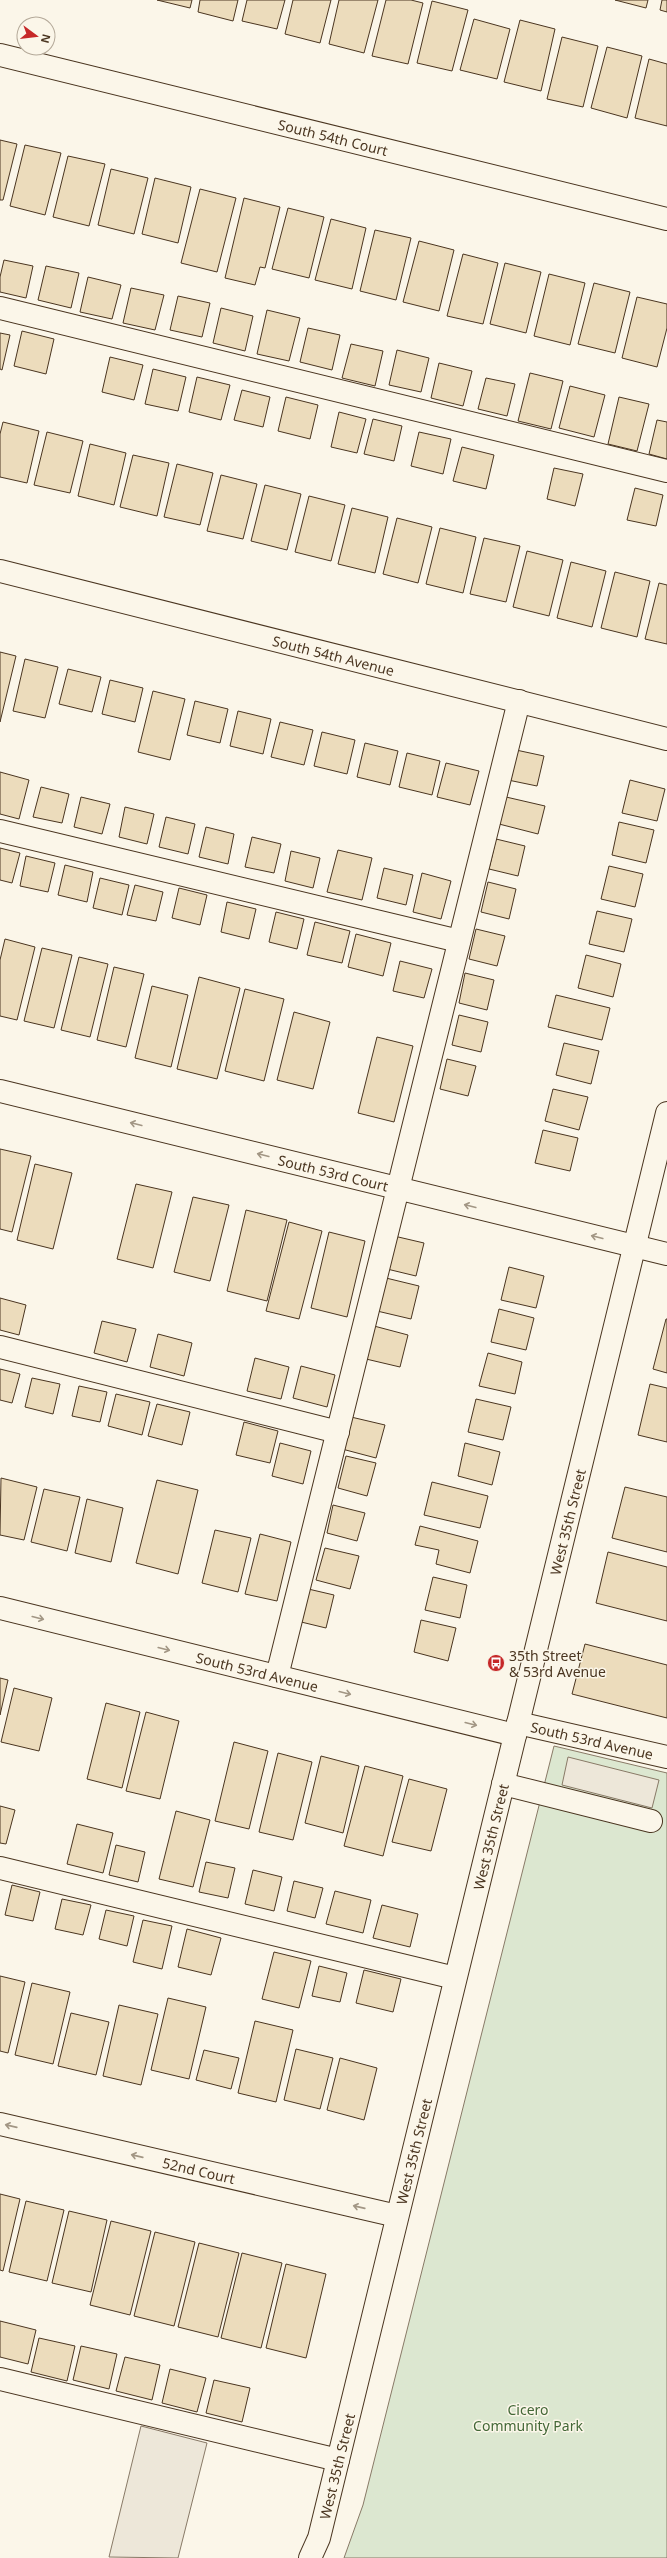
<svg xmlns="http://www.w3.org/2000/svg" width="667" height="2558" font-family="'Noto Sans',sans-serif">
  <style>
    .green { fill: #dce7d0; stroke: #887966 }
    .parking { fill: #ede7d9; stroke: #887966 }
    .building { fill: #ecdcbc; stroke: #4a3520 }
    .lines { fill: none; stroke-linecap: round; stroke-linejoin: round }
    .minor-casing { stroke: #4a3520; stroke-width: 24 }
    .minor { stroke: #fbf6e9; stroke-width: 22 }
    .oneway { stroke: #a29684 }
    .labels { text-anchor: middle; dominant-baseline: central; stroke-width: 3; stroke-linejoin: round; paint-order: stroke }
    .street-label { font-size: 14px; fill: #4a3520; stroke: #fbf6e9 }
    .poi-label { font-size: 14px; fill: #4a3520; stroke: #fbf6e9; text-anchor: start }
    .park-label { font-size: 14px; fill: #436837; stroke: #fbf6e9 }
  </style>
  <rect width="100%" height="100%" fill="#fbf6e9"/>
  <polygon class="green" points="554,1746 667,1773 667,2558 344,2558 363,2505"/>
  <g class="parking">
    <polygon points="568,1757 659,1780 652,1808 562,1785"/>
    <polygon points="141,2426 207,2443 178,2558 109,2557"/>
  </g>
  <g class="building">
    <polygon points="157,0 192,0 190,8"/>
    <polygon points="200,0 238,0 233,21 198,12"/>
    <polygon points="247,0 285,0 277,29 242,21"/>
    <polygon points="293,0 331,0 320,43 285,34"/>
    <polygon points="339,0 378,0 364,53 329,44"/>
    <polygon points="386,0 411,0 423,3 408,64 372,56"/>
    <polygon points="615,0 648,0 646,8"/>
    <polygon points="662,0 667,0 667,12 660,10"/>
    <polygon points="432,1 468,10 452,71 417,63"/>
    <polygon points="474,19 510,29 497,79 460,70"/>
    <polygon points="520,20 555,29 541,91 504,82"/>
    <polygon points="562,37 598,46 583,107 547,99"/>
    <polygon points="607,47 642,56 627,118 591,108"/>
    <polygon points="649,59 667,64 667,126 635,118"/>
    <polygon points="0,140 17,144 3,200 0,200"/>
    <polygon points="25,145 61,153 45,215 10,206"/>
    <polygon points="68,156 105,164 89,226 53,217"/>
    <polygon points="111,169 148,178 134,234 98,225"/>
    <polygon points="155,178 191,187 178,243 142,234"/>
    <polygon points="200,189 236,198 217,272 181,263"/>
    <polygon points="244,198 280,207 265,268 260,267 255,285 225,278"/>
    <polygon points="288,208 324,217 309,278 272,269"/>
    <polygon points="331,219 366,228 352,289 315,280"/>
    <polygon points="375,230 411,238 396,300 360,291"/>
    <polygon points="419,241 454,250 439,311 403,302"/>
    <polygon points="463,254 498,263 483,324 447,316"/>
    <polygon points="4,260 33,266 26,298 0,292 0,277"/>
    <polygon points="505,263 541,272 526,333 490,324"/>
    <polygon points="46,266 79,273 71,308 38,300"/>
    <polygon points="549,274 585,283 570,345 534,336"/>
    <polygon points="88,277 121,285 112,319 80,312"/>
    <polygon points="594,283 630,292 615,353 578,344"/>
    <polygon points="131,288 164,295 155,330 123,323"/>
    <polygon points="178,296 210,303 202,337 170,330"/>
    <polygon points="637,297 667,304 667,328 657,367 622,358"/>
    <polygon points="221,308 253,316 245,351 213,343"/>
    <polygon points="267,310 300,318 289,361 257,354"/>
    <polygon points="308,328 340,335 332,370 300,362"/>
    <polygon points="22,331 54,339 46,374 14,366"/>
    <polygon points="0,333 10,335 2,370 0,369"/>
    <polygon points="351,344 383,351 375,386 342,378"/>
    <polygon points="397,350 429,358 421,392 389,385"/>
    <polygon points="110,357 143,365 134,400 102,392"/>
    <polygon points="439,363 472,371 463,406 431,398"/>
    <polygon points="153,369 186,377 178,411 145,404"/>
    <polygon points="530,373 563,381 551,429 518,421"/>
    <polygon points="197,377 230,385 221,420 189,412"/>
    <polygon points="486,378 515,384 507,416 478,409"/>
    <polygon points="570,386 605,395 594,437 559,428"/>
    <polygon points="242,390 270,397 263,427 234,420"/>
    <polygon points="286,397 318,405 310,439 278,431"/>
    <polygon points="619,397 649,404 637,451 608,444"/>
    <polygon points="339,412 366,419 357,453 331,447"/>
    <polygon points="373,419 402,426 394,461 364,454"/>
    <polygon points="657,420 667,422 667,459 649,454"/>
    <polygon points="3,422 39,431 27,483 0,477 0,434"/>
    <polygon points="47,432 83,441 70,493 34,485"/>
    <polygon points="419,432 451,439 443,474 411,466"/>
    <polygon points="90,444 126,453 114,505 78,496"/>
    <polygon points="462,447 494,455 486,489 453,481"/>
    <polygon points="133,455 169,463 157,516 120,507"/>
    <polygon points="177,464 213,473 200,525 164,517"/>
    <polygon points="554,468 583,474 575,506 547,499"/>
    <polygon points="221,475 257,484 243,539 207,531"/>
    <polygon points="265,485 301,494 287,550 251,541"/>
    <polygon points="635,488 663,495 656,526 627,520"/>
    <polygon points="309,496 345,505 331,561 295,552"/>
    <polygon points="352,508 388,517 375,573 338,564"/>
    <polygon points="397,518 432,527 418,583 383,574"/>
    <polygon points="440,528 476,537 463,593 426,584"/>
    <polygon points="484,538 520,546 506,602 470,594"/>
    <polygon points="527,551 563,560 549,616 513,607"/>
    <polygon points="571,562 606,571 592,627 557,618"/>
    <polygon points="615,572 650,581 637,637 601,628"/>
    <polygon points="659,583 667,585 667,644 645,639"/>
    <polygon points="0,652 16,656 0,722"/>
    <polygon points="25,659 58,667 45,718 13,711"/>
    <polygon points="68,669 101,677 92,712 59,704"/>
    <polygon points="110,680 143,688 135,722 102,714"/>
    <polygon points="153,691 185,699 170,760 138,752"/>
    <polygon points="195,701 228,709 220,743 187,735"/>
    <polygon points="238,711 271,719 263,754 230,746"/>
    <polygon points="280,722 313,730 304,765 271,757"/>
    <polygon points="322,732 355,740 347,774 314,766"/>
    <polygon points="365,743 398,751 390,785 357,777"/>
    <polygon points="516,750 544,756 537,786 508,780"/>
    <polygon points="407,753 440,761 432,795 399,787"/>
    <polygon points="446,763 479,771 470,805 437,797"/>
    <polygon points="0,772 29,780 19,819 0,814"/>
    <polygon points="630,780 665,789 657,821 622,813"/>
    <polygon points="41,787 69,794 62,823 33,817"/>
    <polygon points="81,797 110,804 102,834 74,827"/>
    <polygon points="506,797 545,806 538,834 499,824"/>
    <polygon points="125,807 154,814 147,844 119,837"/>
    <polygon points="166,817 195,824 188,854 159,847"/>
    <polygon points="619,822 654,830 646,863 612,855"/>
    <polygon points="206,827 234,834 228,864 199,857"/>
    <polygon points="252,837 281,844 274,873 245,867"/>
    <polygon points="496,839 525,846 518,876 489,869"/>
    <polygon points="0,848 20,853 12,883 0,880"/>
    <polygon points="338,850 372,858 362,900 327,892"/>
    <polygon points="291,851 320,858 313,888 285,881"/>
    <polygon points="26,856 55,863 48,892 20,886"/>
    <polygon points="65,865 93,872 87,902 58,895"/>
    <polygon points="609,866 643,874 635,907 601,899"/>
    <polygon points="384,868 413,875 406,905 377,898"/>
    <polygon points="422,873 451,881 441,919 413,912"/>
    <polygon points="100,878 129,885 122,915 93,908"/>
    <polygon points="488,882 516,889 509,919 481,912"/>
    <polygon points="135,885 163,892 156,921 127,915"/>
    <polygon points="179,888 207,895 200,925 172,918"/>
    <polygon points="227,902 256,909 249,939 221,932"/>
    <polygon points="597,911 632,919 624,952 589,944"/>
    <polygon points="276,912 304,919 297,949 269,942"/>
    <polygon points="315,922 350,931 342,963 307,955"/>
    <polygon points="476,929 505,936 497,966 469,959"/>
    <polygon points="356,934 391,943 383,976 348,967"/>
    <polygon points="5,939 35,947 17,1020 0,1016 0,960"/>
    <polygon points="42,948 72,955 54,1028 24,1021"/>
    <polygon points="586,955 621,964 613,997 578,988"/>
    <polygon points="79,957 108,964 90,1037 61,1030"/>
    <polygon points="400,961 432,969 424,998 393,991"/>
    <polygon points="114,967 144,974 126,1047 97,1040"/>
    <polygon points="465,973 494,980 487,1010 459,1003"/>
    <polygon points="199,977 240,988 217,1079 177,1069"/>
    <polygon points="152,986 188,995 171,1067 135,1058"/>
    <polygon points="245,989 284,999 264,1081 225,1071"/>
    <polygon points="556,995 610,1008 602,1040 548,1027"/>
    <polygon points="294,1012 330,1022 313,1089 277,1080"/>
    <polygon points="459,1015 488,1022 481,1052 452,1045"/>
    <polygon points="377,1037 413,1046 394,1122 358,1113"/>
    <polygon points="564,1043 599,1051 591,1084 556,1075"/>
    <polygon points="447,1059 476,1066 468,1096 440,1089"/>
    <polygon points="553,1089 588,1097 579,1130 545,1121"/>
    <polygon points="543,1130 578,1138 570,1171 535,1163"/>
    <polygon points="0,1149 31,1156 12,1232 0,1229"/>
    <polygon points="35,1164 72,1173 53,1249 17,1240"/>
    <polygon points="136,1184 172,1192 153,1268 117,1259"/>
    <polygon points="193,1197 229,1205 210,1281 174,1272"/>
    <polygon points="246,1210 287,1220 267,1301 227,1291"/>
    <polygon points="289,1222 322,1231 299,1319 266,1311"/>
    <polygon points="329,1232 365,1241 347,1317 311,1308"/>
    <polygon points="394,1236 424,1243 416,1276 387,1269"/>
    <polygon points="509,1267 544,1276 536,1308 501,1300"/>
    <polygon points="386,1278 419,1286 411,1319 377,1311"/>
    <polygon points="0,1298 26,1305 19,1335 0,1330"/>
    <polygon points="499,1309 534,1318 526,1350 491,1342"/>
    <polygon points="666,1319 667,1319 667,1373 653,1369"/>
    <polygon points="102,1321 136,1329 127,1362 94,1353"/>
    <polygon points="374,1326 408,1335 400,1367 366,1359"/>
    <polygon points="158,1334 192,1343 184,1376 150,1367"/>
    <polygon points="488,1353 522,1362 515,1394 479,1386"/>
    <polygon points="255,1358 289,1367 281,1399 247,1391"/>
    <polygon points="301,1366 335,1375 327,1407 293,1398"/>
    <polygon points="0,1369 20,1374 12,1403 0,1400"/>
    <polygon points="32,1378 60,1384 53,1414 25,1407"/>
    <polygon points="650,1384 667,1388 667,1442 638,1435"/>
    <polygon points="79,1386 107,1392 100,1422 72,1416"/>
    <polygon points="116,1394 150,1402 142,1435 108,1426"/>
    <polygon points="476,1399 511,1407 503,1440 468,1432"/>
    <polygon points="157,1404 190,1412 182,1445 148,1436"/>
    <polygon points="351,1417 385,1425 376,1458 342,1449"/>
    <polygon points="244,1422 278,1431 270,1463 236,1455"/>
    <polygon points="280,1443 311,1451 303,1484 272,1476"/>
    <polygon points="465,1443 500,1452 492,1485 458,1476"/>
    <polygon points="346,1456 376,1463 367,1496 338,1488"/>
    <polygon points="1,1478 37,1487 24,1540 0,1535"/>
    <polygon points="157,1480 198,1490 178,1574 136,1563"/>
    <polygon points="432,1482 488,1496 480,1528 424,1515"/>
    <polygon points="625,1487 667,1497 667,1552 612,1538"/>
    <polygon points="44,1489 80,1497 67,1551 31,1542"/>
    <polygon points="87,1499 123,1508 111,1562 75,1553"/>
    <polygon points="333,1505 365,1513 357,1541 327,1533"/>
    <polygon points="420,1526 478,1541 470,1573 436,1564 439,1550 415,1545"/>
    <polygon points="215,1530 251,1538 238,1592 202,1583"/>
    <polygon points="260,1534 291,1542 277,1601 245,1594"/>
    <polygon points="325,1548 359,1556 350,1589 316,1580"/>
    <polygon points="608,1552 667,1567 667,1621 596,1603"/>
    <polygon points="433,1577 467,1585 460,1618 425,1610"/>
    <polygon points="304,1588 334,1595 326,1628 297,1621"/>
    <polygon points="421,1620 456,1628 448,1661 414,1652"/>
    <polygon points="585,1644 667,1665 667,1718 572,1694"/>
    <polygon points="0,1678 8,1680 0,1715"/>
    <polygon points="14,1688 52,1698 39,1751 1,1742"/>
    <polygon points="106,1703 140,1712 122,1788 87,1779"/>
    <polygon points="146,1712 179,1721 160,1799 126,1791"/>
    <polygon points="234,1742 268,1751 249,1829 215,1821"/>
    <polygon points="278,1753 312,1762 293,1840 259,1832"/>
    <polygon points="321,1756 359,1766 343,1833 305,1823"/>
    <polygon points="365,1766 403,1776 383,1856 344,1846"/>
    <polygon points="409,1779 447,1789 431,1851 392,1842"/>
    <polygon points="0,1806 15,1810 6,1844 0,1843"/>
    <polygon points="176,1811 210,1820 193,1887 159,1879"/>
    <polygon points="77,1824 113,1833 103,1873 67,1864"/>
    <polygon points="116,1845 145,1852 138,1882 109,1875"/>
    <polygon points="206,1862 235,1868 228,1898 199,1892"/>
    <polygon points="253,1870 282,1877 274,1911 245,1904"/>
    <polygon points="294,1881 323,1888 315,1918 287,1911"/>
    <polygon points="12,1885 40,1892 33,1921 5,1915"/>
    <polygon points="335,1891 371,1900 363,1933 326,1924"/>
    <polygon points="62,1899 91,1905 83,1935 55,1929"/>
    <polygon points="382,1905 418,1914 410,1947 373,1938"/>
    <polygon points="106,1910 134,1916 127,1946 99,1939"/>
    <polygon points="143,1920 172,1926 162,1969 133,1962"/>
    <polygon points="187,1929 221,1938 211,1975 178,1967"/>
    <polygon points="274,1952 311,1961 299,2008 262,1999"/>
    <polygon points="319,1966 347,1973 340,2002 312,1996"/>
    <polygon points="364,1970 401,1979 393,2012 356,2003"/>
    <polygon points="0,1976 25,1982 8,2053 0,2051"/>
    <polygon points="32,1983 70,1992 53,2064 15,2055"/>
    <polygon points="168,1998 206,2007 189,2079 151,2070"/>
    <polygon points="119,2005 158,2014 141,2085 103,2076"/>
    <polygon points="71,2013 109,2022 96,2075 58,2066"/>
    <polygon points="255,2021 293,2030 276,2102 238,2093"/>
    <polygon points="296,2049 333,2058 320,2109 284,2100"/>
    <polygon points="204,2050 239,2058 231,2089 196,2080"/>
    <polygon points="340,2058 377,2068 364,2120 327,2110"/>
    <polygon points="0,2194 20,2199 3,2271 0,2270"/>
    <polygon points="26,2201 64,2210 47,2281 9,2272"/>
    <polygon points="69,2211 107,2220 91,2292 52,2283"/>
    <polygon points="111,2221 151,2231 130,2315 90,2305"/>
    <polygon points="155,2232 195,2242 174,2326 134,2316"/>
    <polygon points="199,2243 239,2253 218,2337 178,2327"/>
    <polygon points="242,2253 282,2263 261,2348 221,2338"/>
    <polygon points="286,2264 326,2274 306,2358 266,2348"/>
    <polygon points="0,2321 36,2330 28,2364 0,2357"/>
    <polygon points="39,2338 75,2346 67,2381 31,2372"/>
    <polygon points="81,2346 117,2354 109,2389 73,2380"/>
    <polygon points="125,2357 160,2365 152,2400 116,2391"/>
    <polygon points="170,2369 206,2378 197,2412 162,2403"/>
    <polygon points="214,2380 250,2388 242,2422 206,2413"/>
  </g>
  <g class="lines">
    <g class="minor-casing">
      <g id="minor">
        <path id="s1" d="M0,55L667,219"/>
        <polyline points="0,308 667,471"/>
        <path id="s2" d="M0,571L667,739"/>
        <polyline points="0,831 459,941"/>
        <path id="s3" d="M0,1091L667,1254"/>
        <polyline points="0,1347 338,1432"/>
        <path id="s4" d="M0,1608L515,1735"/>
        <polyline points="277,1676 519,701"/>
        <path id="s5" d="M518,1723L667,1757"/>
        <polyline points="503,1784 651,1821"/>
        <polyline points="0,1868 455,1978"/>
        <path id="s6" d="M0,2124L397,2216"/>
        <polyline points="0,2379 338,2460"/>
        <path id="s7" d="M310,2558L319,2538L667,1113"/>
      </g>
    </g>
    <use href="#minor" class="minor"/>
  </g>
  <defs><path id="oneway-shaft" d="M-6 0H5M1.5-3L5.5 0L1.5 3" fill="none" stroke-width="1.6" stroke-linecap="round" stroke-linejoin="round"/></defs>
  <g class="oneway">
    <use href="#oneway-shaft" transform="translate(136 1124) rotate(-166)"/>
    <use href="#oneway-shaft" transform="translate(263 1155) rotate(-166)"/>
    <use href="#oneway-shaft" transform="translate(470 1206) rotate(-166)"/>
    <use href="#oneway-shaft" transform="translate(597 1237) rotate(-166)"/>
    <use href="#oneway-shaft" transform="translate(38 1618) rotate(14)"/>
    <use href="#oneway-shaft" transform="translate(164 1649) rotate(14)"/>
    <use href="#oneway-shaft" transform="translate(345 1693) rotate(14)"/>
    <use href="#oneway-shaft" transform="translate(471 1724) rotate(14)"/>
    <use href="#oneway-shaft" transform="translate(11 2126) rotate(-167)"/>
    <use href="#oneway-shaft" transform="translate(137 2156) rotate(-167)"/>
    <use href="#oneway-shaft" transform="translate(359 2207) rotate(-167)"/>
  </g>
  <defs>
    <g id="bus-disc" transform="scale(0.9)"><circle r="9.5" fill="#c62828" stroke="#fbf6e9"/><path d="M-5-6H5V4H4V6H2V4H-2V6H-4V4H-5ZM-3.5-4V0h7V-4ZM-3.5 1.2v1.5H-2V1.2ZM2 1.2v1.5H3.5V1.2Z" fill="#fff"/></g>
  </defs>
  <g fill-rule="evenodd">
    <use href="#bus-disc" x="496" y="1663"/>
  </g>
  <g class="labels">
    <g class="street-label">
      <text stroke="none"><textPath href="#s1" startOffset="343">South 54th Court</textPath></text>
      <text stroke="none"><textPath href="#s2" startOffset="344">South 54th Avenue</textPath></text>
      <text stroke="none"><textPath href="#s3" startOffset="343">South 53rd Court</textPath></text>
      <text stroke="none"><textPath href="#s7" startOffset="1068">West 35th Street</textPath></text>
      <text stroke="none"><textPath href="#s4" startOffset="265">South 53rd Avenue</textPath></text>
      <text stroke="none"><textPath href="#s5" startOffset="76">South 53rd Avenue</textPath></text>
      <text stroke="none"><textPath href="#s7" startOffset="744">West 35th Street</textPath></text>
      <text stroke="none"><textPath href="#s7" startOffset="420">West 35th Street</textPath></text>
      <text stroke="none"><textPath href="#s6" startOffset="204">52nd Court</textPath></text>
      <text stroke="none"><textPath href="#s7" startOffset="96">West 35th Street</textPath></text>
    </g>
    <g class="poi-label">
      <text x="509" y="1655">35th Street<tspan x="509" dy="16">&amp; 53rd Avenue</tspan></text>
    </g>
    <g class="park-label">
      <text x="528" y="2409">Cicero<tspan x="528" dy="16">Community Park</tspan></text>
    </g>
  </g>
  <g transform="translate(36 36) rotate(105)"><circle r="19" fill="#fbf6e9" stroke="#b4a999"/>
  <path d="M0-3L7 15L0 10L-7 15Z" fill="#c62828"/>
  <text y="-6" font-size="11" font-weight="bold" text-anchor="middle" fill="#4a3520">N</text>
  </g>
</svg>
